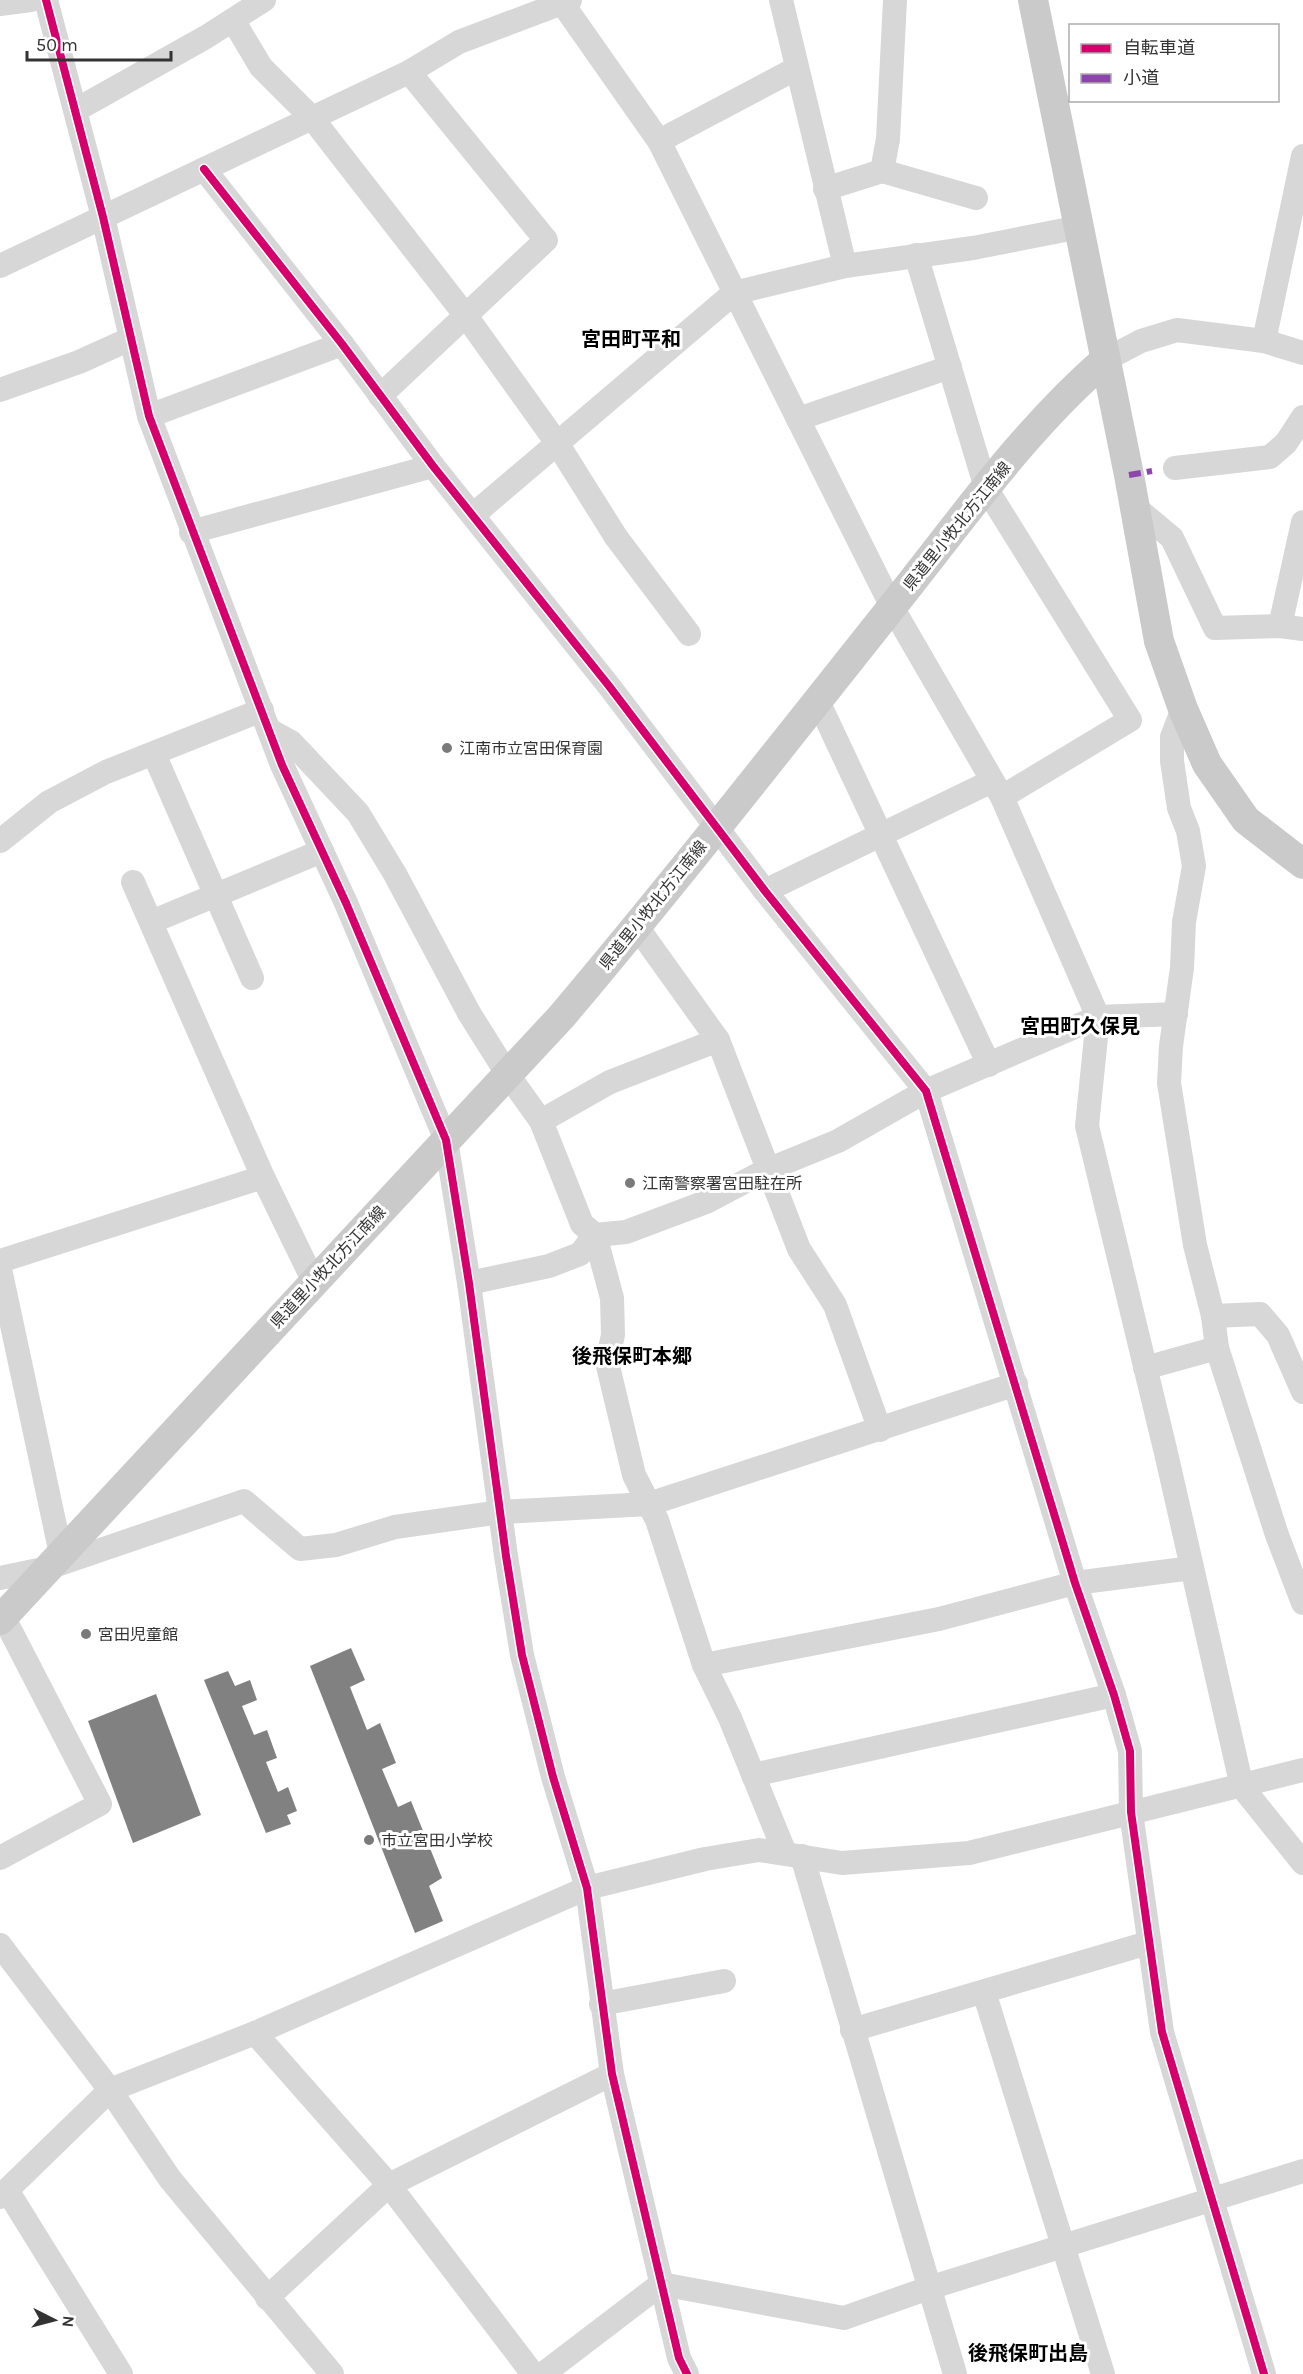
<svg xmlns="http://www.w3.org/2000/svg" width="1303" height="2374" font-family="Karla,'Noto Sans JP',sans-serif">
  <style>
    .building { fill: #818181 }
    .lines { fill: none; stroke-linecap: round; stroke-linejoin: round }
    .minor { stroke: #d7d7d7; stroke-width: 24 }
    .major { stroke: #cacaca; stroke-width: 30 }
    .quiet { stroke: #8e44ad; stroke-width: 6; stroke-dasharray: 12 6; stroke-linecap: butt }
    .cycleway-casing { stroke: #fff; stroke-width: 11 }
    .cycleway { stroke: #d6006c; stroke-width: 8 }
    .poi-dot { fill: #7a7a7a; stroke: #fff; stroke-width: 2 }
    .labels { text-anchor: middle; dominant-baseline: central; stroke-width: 6; stroke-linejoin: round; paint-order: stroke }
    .street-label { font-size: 16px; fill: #333; stroke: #fff }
    .poi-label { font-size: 16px; fill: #333; stroke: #fff; text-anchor: start }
    .quarter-label { font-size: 20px; font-weight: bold; fill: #000; stroke: #fff }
  </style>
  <rect width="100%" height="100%" fill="#fff"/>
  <g class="building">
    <polygon points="351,1648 365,1680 350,1687 367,1730 380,1723 396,1763 382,1769 398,1807 411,1801 442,1878 429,1886 443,1921 415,1933 310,1666"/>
    <polygon points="228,1671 235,1686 250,1680 257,1700 242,1706 254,1735 267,1730 277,1758 266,1762 278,1792 288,1787 297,1811 287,1815 291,1824 266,1833 204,1680"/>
    <polygon points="156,1694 201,1815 133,1843 88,1721"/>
  </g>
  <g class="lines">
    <g class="minor">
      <polyline points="46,0 103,217 149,416 282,765 346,903 446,1140 469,1283 506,1556 522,1655 553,1777 587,1888 612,2074 679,2358 687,2374"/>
      <polyline points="560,0 659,141 892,607 1002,797 1098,1017 1087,1126 1166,1453 1242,1787 1303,1863"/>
      <polyline points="781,0 845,266"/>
      <polyline points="0,4 31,0"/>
      <polyline points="233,20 261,67 312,118 466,316 557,443 616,537 689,634"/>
      <polyline points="76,110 206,37 264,0"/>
      <polyline points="659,141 797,68"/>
      <polyline points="204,169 342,344 433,466 609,686 765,891 926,1091 1075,1583 1114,1695 1130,1751 1131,1812 1162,2032 1264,2374"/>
      <polyline points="882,171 976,198"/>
      <polyline points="825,189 882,171 888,139 895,0"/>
      <polyline points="916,255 986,488 1130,720 1002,797"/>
      <polyline points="0,266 409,72 459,42 570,0"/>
      <polyline points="1264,341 1303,156"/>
      <polyline points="1105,360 1141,341 1177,330 1264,341 1303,353"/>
      <polyline points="0,390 79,362 130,339"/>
      <polyline points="380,396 546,240 409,72"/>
      <polyline points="149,416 342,344"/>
      <polyline points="798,419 950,367"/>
      <polyline points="1175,468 1270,457 1286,443 1303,417"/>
      <polyline points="1135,507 1172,538 1215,628 1280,626 1303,629"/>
      <polyline points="473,515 734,293 845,266 973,248 1080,227"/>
      <polyline points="191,532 433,466"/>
      <polyline points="1280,626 1303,522"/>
      <polyline points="817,699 989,1065"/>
      <polyline points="1183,709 1172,737 1172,761 1179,808 1188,831 1194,866 1184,922 1182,968 1171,1046 1169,1083 1195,1245 1213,1316 1217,1348 1277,1535 1303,1603"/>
      <polyline points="269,730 291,742 358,813 395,874 469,1013 508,1075 541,1121 582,1224 595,1235 612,1298 613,1335 607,1362 634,1475 657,1520 704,1665 730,1718 785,1853"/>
      <polyline points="154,754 252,978"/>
      <polyline points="0,841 49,802 106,772 262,710"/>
      <polyline points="133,882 263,1177 314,1282"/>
      <polyline points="765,891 992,781"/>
      <polyline points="151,922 322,851"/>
      <polyline points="637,927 718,1040"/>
      <polyline points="541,1121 610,1082 718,1040 799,1249 835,1305 880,1430"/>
      <polyline points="0,1261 263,1177"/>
      <polyline points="0,1269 61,1554"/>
      <polyline points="469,1283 549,1266 580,1254 595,1235 626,1232 706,1202 767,1170 838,1141 926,1091 1098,1017 1176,1014"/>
      <polyline points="1213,1316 1260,1314 1278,1335 1303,1392"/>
      <polyline points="1145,1368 1217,1348"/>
      <polyline points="0,1578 48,1568 244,1501 300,1549 336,1545 395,1527 501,1512 649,1504 1016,1384"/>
      <polyline points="704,1665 939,1619 1075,1583 1192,1568"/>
      <polyline points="753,1775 1114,1695"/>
      <polyline points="802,1856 955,2374"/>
      <polyline points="0,1858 100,1804 3,1616"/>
      <polyline points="0,1945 110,2090 170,2179 332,2374"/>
      <polyline points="984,1992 1103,2374"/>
      <polyline points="601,2004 724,1981"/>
      <polyline points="852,2030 1148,1943"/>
      <polyline points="255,2033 389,2185 533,2374"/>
      <polyline points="7,2190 121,2374"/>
      <polyline points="0,2197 110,2090 255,2033 587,1888 705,1859 759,1850 842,1863 969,1853 1303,1770"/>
      <polyline points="267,2298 389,2185 612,2074"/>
      <polyline points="543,2374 661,2284 844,2318 929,2288 1303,2171"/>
    </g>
    <g class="major">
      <polyline points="1033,0 1129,475 1159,641 1183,709 1207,764 1246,820 1303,864"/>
      <path d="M0,1620L562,1016C675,882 783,744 892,607C960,522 1023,431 1105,360"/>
    </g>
    <polyline class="quiet" points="1129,475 1152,471"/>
    <g class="cycleway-casing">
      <g id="cycleway">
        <polyline points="46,0 103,217 149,416 282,765 346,903 446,1140 469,1283 506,1556 522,1655 553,1777 587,1888 612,2074 679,2358 687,2374"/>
        <polyline points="204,169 342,344 433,466 609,686 765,891 926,1091 1075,1583 1114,1695 1130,1751 1131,1812 1162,2032 1264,2374"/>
      </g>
    </g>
    <use href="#cycleway" class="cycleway"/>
  </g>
  <g class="poi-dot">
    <circle cx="447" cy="748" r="6"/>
    <circle cx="630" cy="1183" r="6"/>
    <circle cx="86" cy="1634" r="6"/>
    <circle cx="369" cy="1840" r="6"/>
  </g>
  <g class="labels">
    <g class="street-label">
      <text transform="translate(957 526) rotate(-51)">県道里小牧北方江南線</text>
      <text transform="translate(653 905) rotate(-51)">県道里小牧北方江南線</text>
      <text transform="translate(328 1267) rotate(-47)">県道里小牧北方江南線</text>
    </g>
    <g class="poi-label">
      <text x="459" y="748">江南市立宮田保育園</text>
      <text x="642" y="1183">江南警察署宮田駐在所</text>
      <text x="98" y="1634">宮田児童館</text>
      <text x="381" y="1840">市立宮田小学校</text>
    </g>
    <g class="quarter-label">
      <text x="631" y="339">宮田町平和</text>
      <text x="1080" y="1026">宮田町久保見</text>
      <text x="632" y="1356">後飛保町本郷</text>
      <text x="1028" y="2353">後飛保町出島</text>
    </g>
  </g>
  <rect x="1069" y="24" width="210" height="78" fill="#ffffff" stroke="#adadad" stroke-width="1.5"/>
  <rect x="1081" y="44" width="30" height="9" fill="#d6006c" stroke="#adadad" stroke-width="1.5"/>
  <text x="1123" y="54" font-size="18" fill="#333333">自転車道</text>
  <rect x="1081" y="74" width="30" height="9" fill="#8e44ad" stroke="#adadad" stroke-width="1.5"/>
  <text x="1123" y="84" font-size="18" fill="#333333">小道</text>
  <g transform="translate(54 2320) rotate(96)" stroke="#ffffff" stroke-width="4.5" paint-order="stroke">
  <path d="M0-4.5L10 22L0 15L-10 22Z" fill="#333333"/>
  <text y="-9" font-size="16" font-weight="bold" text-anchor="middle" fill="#333333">N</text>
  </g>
  <path d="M27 51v9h144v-9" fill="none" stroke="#333333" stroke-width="3"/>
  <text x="36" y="51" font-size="18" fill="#333333" stroke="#ffffff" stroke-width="4.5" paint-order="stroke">50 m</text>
</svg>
